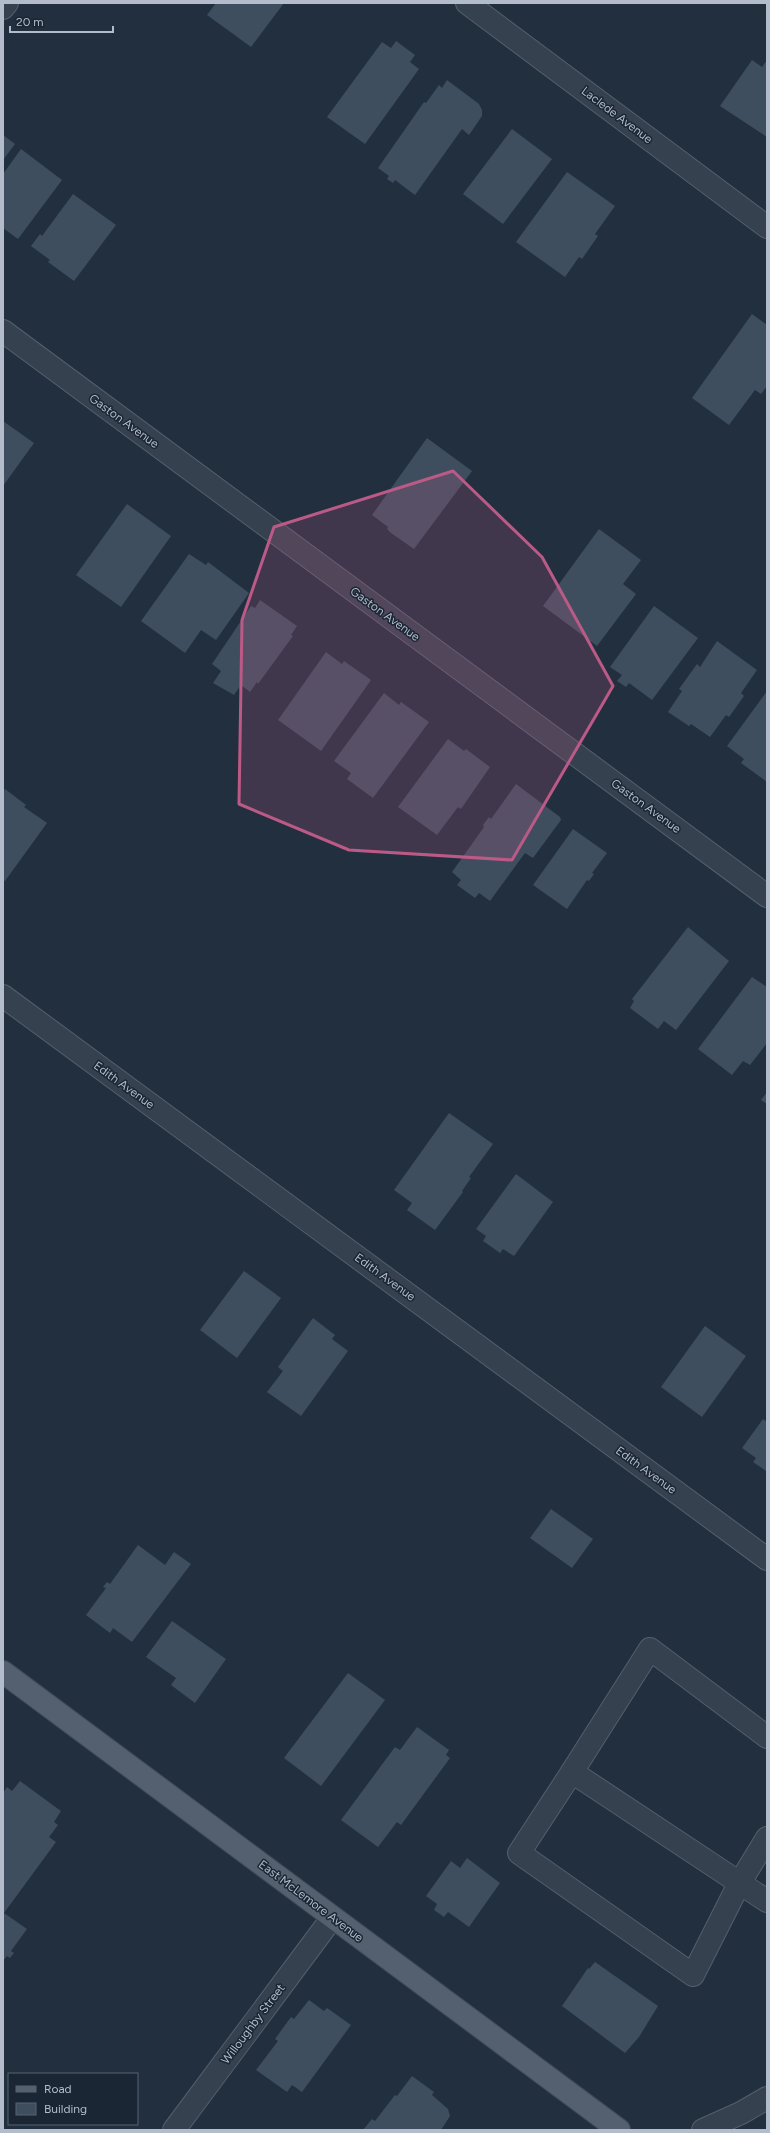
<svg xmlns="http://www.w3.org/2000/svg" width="770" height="2133" font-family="Figtree,sans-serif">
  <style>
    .building { fill: #3e4e5e }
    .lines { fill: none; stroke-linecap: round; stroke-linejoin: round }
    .minor-casing { stroke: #545f6d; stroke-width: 24 }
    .major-casing { stroke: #3f4a58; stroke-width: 24 }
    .minor { stroke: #36414f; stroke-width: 22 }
    .major { stroke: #54606f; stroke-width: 22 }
    .marked { fill: #bc5a87; fill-opacity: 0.2; stroke: #bc5a87; stroke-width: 3; stroke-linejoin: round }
    .labels { text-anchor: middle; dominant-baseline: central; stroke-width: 3; stroke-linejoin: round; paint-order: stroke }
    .street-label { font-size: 12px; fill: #b2bcca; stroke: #1b2634 }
  </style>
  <rect width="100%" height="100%" fill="#222f3f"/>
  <g class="building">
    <polygon points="216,3 284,3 251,47 207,15"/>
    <polygon points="396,41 415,55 410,62 419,69 365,144 327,117 382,42 391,48"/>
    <polygon points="752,60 762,67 767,60 767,137 720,106"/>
    <polygon points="447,80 479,104 482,110 482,116 469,135 462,129 415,195 395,180 393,183 387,179 389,176 378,168 424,102 426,103 439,85 442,88"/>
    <polygon points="512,129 552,159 503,224 463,194"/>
    <polygon points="3,135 15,144 3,160"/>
    <polygon points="21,149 62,180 18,239 3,228 3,174"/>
    <polygon points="567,172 615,206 595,234 598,236 582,259 579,257 565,277 516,242"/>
    <polygon points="73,194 116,225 74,281 48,262 50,260 31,246 40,234 42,236"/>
    <polygon points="752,314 767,325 767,386 761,394 755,390 729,425 692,398"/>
    <polygon points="3,421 34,443 3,486"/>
    <polygon points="427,438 472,471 414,549 391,533 387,529 388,527 372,515"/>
    <polygon points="127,504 171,536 121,607 76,575"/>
    <polygon points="599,529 641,560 623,584 636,594 597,646 543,606"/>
    <polygon points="189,554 206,565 208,562 249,593 216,640 201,630 185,653 141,621"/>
    <polygon points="260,600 297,626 291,635 293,636 258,684 257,682 250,692 241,685 234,695 213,683 221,671 212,664 251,606 255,608"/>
    <polygon points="654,606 698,638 652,700 629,683 626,687 617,681 622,675 610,667"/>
    <polygon points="717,641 757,670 741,693 744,696 729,717 726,715 710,737 691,724 689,726 668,712 682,691 679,689 697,664 700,667"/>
    <polygon points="326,652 342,664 344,661 371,680 321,751 278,720"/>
    <polygon points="767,691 767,782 741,763 744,759 727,746"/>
    <polygon points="384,693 399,705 401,702 429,722 373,798 347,779 351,773 334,761"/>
    <polygon points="448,739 464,751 466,749 490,767 461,809 458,807 437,835 398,807"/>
    <polygon points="516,784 560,817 561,820 533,858 525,853 490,901 479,893 475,898 457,885 461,880 452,872 484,827 483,825 489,817 491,819"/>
    <polygon points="5,789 26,805 24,807 47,823 5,881 3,880 3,792"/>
    <polygon points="573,829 607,853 592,873 594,874 589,881 587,880 567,909 533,885"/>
    <polygon points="688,927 729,961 676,1030 664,1021 658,1029 630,1008 634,1001 632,999"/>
    <polygon points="752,977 767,987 767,1043 750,1065 743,1061 732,1075 698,1049"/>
    <polygon points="767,1092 767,1104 761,1100"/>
    <polygon points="449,1113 493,1144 469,1177 471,1178 462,1191 463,1192 435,1230 407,1210 412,1203 394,1190"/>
    <polygon points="516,1174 553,1202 514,1256 503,1249 500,1253 483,1241 486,1236 476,1229"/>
    <polygon points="244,1271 281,1298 237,1358 200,1330"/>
    <polygon points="313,1318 335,1335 332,1339 348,1351 301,1416 267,1392 283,1371 278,1367"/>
    <polygon points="705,1326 746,1356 702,1417 661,1387"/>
    <polygon points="763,1419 767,1422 766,1471 753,1462 756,1458 742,1448"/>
    <polygon points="551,1509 593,1539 572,1568 530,1538"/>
    <polygon points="138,1545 165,1565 174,1552 191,1564 132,1642 113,1628 110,1633 86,1615 106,1588 103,1587 107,1582 110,1584"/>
    <polygon points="172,1621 226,1659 195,1703 171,1685 176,1678 146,1657"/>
    <polygon points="348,1673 385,1700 321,1786 284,1758"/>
    <polygon points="417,1727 449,1750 446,1755 450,1758 401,1825 397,1822 378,1847 341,1820 395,1747 400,1750"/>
    <polygon points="20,1781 61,1811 54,1822 58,1825 49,1837 56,1842 4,1913 27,1929 11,1951 14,1953 10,1958 7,1956 3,1961 3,1793 7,1787 12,1791"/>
    <polygon points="467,1858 500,1883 469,1927 448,1912 444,1917 434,1910 437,1904 426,1896 451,1861 460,1868"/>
    <polygon points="595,1962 658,2006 639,2037 625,2053 562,2006 588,1968 589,1969"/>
    <polygon points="309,2000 324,2011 327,2008 351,2025 302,2092 292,2085 287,2092 256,2070 278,2041 275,2039 291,2017 294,2019"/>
    <polygon points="412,2076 434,2092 432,2095 448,2109 450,2116 441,2130 363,2130 372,2119 375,2121 395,2095 397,2096"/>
  </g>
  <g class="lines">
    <g class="minor-casing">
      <g id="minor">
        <polyline points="467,3 767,227"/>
        <polyline points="3,8 7,3"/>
        <polyline points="3,331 767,896"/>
        <polyline points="3,996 767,1559"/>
        <polyline points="767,1737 650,1649 572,1772 767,1901"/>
        <polyline points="572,1772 519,1853 693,1975 739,1884 767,1838"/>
        <polyline points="174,2130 332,1918"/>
        <polyline points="703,2130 741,2113 767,2098"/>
      </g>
    </g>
    <g class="major-casing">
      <polyline id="major" points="3,1672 619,2130"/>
    </g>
    <use href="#minor" class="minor"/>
    <use href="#major" class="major"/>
  </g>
  <path class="marked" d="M453,471L542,557L613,686L512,860L349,850L239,804L242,620L274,527Z"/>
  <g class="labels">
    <g class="street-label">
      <text transform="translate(617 115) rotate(37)">Laclede Avenue</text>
      <text transform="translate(124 421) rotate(36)">Gaston Avenue</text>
      <text transform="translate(385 614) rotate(36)">Gaston Avenue</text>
      <text transform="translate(646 806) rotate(36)">Gaston Avenue</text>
      <text transform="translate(124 1085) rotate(36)">Edith Avenue</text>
      <text transform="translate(385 1277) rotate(36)">Edith Avenue</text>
      <text transform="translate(646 1470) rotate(36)">Edith Avenue</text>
      <text transform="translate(311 1901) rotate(37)">East McLemore Avenue</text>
      <text transform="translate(253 2024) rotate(-53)">Willoughby Street</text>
    </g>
  </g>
  <rect width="770" height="2133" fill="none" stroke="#b2bcca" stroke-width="8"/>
  <rect x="8" y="2073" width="130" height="52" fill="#1b2634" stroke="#576270"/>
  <rect x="16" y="2086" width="20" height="6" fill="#54606f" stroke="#576270"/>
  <text x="44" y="2093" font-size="12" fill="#b2bcca">Road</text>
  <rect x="16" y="2103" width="20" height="12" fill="#3e4e5e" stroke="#576270"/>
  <text x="44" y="2113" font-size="12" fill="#b2bcca">Building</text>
  <path d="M10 26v6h103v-6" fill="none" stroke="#b2bcca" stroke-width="2"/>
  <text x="16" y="26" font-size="12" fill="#b2bcca" stroke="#1b2634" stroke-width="3" paint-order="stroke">20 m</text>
</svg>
